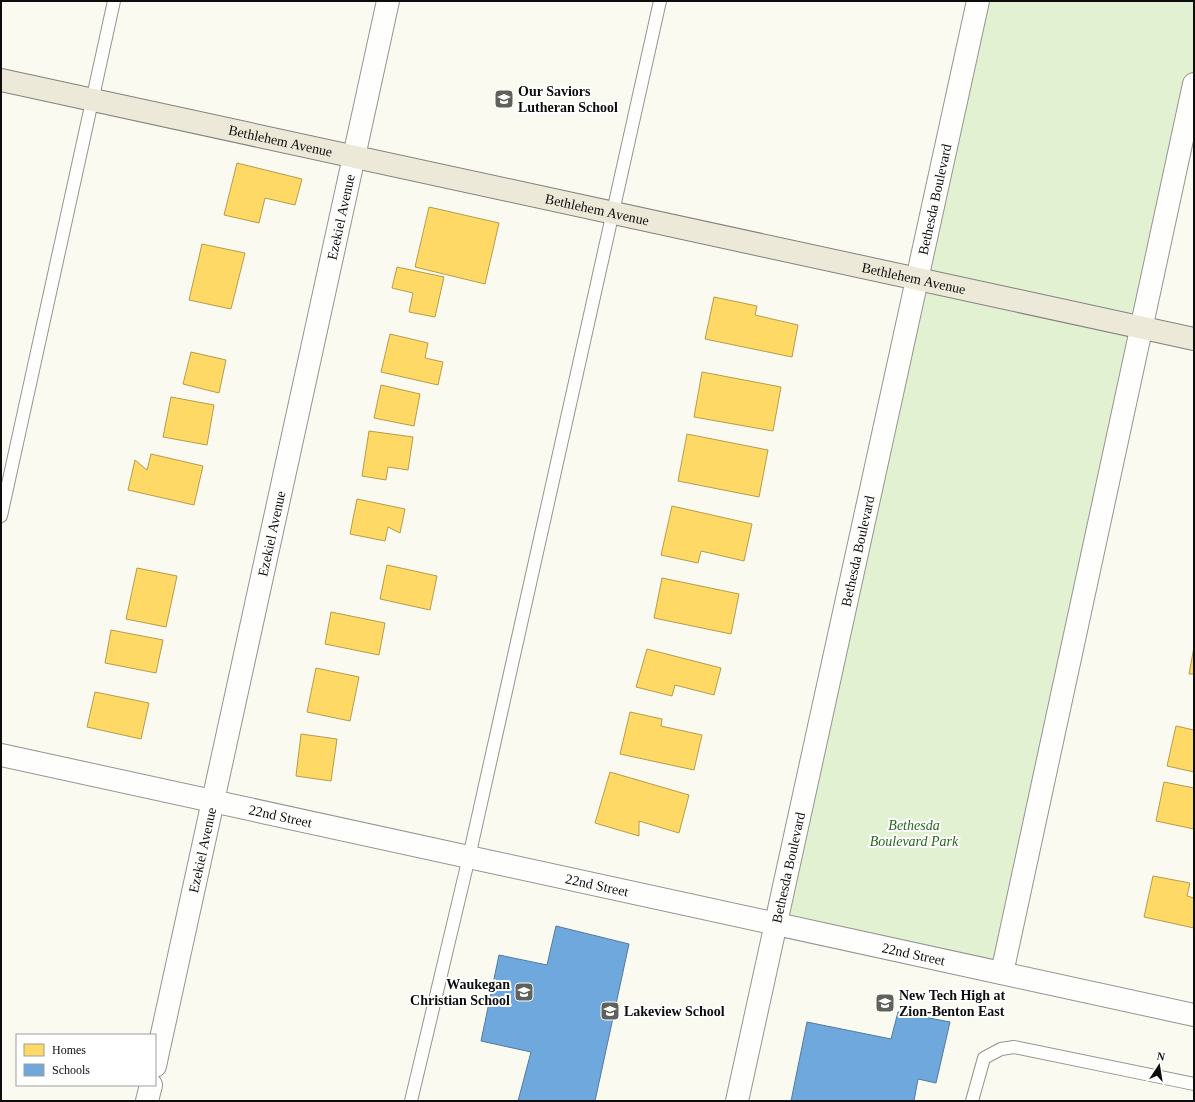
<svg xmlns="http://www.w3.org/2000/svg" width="1195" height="1102" font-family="Georgia,serif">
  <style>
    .green { fill: #e2f1d1 }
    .homes { fill: #ffd966; stroke: #b69c4b }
    .schools { fill: #6fa8dc; stroke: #527a9e }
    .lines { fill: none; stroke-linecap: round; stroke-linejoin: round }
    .lane-casing { stroke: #949490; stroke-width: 14 }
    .street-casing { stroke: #949490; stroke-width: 24 }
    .primary-casing { stroke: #81817d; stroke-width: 24 }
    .lane { stroke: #fefefd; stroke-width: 12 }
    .street { stroke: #fefefd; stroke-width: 22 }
    .primary { stroke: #ede9d8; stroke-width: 22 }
    .labels { text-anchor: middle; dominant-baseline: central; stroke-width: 4; stroke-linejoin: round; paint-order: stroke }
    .poi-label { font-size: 14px; font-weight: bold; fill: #0d0d0d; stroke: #fff; text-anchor: start }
    .street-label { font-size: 14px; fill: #0d0d0d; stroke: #fff }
    .park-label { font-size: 14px; font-style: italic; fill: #26661d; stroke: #fff }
  </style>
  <rect width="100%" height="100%" fill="#fbfaf1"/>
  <polygon class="green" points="979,1 1194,1 1194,84 1002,973 776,923"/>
  <g class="homes">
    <polygon points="237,163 302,179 295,205 265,198 259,223 224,215"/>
    <polygon points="429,207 499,223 485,284 415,267"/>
    <polygon points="202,244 245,253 231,309 189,300"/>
    <polygon points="397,267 444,277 435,317 409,312 413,293 392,288"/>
    <polygon points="714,297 757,306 755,315 798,325 792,357 705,339"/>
    <polygon points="390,334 428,343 425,358 443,362 438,385 381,372"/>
    <polygon points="191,352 226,360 219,393 183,384"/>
    <polygon points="702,372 781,387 773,431 694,417"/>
    <polygon points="381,385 420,394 414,426 374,418"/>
    <polygon points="171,397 214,405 207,445 163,437"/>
    <polygon points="369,431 413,437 408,470 388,467 386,480 362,476"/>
    <polygon points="687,434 768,450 759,497 678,481"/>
    <polygon points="151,454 203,466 194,505 128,490 135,460 147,470"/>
    <polygon points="357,499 405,509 400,533 388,527 385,541 350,534"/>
    <polygon points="672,506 752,524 744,561 701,551 698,563 661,555"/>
    <polygon points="387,565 437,576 430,610 380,599"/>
    <polygon points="137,568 177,576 166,627 126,619"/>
    <polygon points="662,578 739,594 731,634 654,618"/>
    <polygon points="331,612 385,623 379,655 325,644"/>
    <polygon points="111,630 163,640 156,673 105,663"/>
    <polygon points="1194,647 1194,674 1189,674"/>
    <polygon points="647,649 721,668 714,695 675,685 672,696 636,687"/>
    <polygon points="316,668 359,677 350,721 307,712"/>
    <polygon points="95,692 149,703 141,739 87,727"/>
    <polygon points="630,712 662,719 661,726 702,735 694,770 620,754"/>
    <polygon points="1176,726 1194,730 1194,772 1167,766"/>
    <polygon points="301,734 337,739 331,781 296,776"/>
    <polygon points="610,772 689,795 679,833 639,821 639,836 595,823"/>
    <polygon points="1164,782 1194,788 1194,829 1156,821"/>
    <polygon points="1153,876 1190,883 1187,896 1194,898 1194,928 1144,917"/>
  </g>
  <g class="schools">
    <polygon points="556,926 629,944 595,1101 518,1101 531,1052 481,1041 499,955 547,965"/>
    <polygon points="898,1012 950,1022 936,1083 918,1079 914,1101 791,1101 807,1022 891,1039"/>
  </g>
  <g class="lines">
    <g class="lane-casing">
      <g id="lane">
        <polyline points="1,516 114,1"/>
        <polyline points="411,1101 469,857 660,1"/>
        <polyline points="972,1101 984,1058 1001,1049 1014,1047 1194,1084"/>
      </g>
    </g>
    <g class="street-casing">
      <g id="street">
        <path id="s1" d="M1,755L1194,1015"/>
        <polyline points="1002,973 1194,84"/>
        <path id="s2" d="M155,1066L388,1"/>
        <polyline points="147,1101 151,1085"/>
        <path id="s3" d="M737,1101L978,1"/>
      </g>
    </g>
    <g class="primary-casing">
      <g id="primary">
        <path id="s4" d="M1,80L1194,339"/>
      </g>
    </g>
    <use href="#lane" class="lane"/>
    <use href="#street" class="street"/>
    <use href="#primary" class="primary"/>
  </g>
  <defs>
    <g id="school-square" transform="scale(1)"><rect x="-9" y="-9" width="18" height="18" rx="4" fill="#60605d" stroke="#fff"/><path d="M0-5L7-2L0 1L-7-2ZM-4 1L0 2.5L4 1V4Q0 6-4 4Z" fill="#fff"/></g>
  </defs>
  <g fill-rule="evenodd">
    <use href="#school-square" x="504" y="99"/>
    <use href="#school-square" x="524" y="992"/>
    <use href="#school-square" x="885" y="1003"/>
    <use href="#school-square" x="610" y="1011"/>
  </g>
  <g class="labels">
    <g class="poi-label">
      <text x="518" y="91">Our Saviors<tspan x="518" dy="16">Lutheran School</tspan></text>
      <text x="510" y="984" text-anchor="end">Waukegan<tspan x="510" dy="16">Christian School</tspan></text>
      <text x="899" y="995">New Tech High at<tspan x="899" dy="16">Zion-Benton East</tspan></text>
      <text x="624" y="1011">Lakeview School</text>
    </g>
    <g class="street-label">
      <text stroke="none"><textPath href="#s4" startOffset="286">Bethlehem Avenue</textPath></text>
      <text stroke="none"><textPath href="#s3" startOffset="923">Bethesda Boulevard</textPath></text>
      <text stroke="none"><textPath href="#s4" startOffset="610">Bethlehem Avenue</textPath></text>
      <text stroke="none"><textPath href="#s2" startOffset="869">Ezekiel Avenue</textPath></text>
      <text stroke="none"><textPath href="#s4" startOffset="934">Bethlehem Avenue</textPath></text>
      <text stroke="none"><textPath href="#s2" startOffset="545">Ezekiel Avenue</textPath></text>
      <text stroke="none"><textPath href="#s3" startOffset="563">Bethesda Boulevard</textPath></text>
      <text stroke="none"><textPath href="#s1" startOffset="286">22nd Street</textPath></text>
      <text stroke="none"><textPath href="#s2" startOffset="221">Ezekiel Avenue</textPath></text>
      <text stroke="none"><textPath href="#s3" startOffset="239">Bethesda Boulevard</textPath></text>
      <text stroke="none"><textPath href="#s1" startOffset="610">22nd Street</textPath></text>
      <text stroke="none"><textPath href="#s1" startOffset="934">22nd Street</textPath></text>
    </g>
    <g class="park-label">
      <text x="914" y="825">Bethesda<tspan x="914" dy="16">Boulevard Park</tspan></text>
    </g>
  </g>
  <rect width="1195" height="1102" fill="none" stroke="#0d0d0d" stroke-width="4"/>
  <rect x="16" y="1034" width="140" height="52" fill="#ffffff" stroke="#9e9e9e"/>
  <rect x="24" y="1044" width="20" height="12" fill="#ffd966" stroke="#9e9e9e"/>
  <text x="52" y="1054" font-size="12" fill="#0d0d0d">Homes</text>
  <rect x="24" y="1064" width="20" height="12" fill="#6fa8dc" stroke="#9e9e9e"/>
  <text x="52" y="1074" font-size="12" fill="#0d0d0d">Schools</text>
  <g transform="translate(1159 1066) rotate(12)" stroke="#ffffff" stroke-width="3" paint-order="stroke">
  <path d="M0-3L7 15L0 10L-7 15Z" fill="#0d0d0d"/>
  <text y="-6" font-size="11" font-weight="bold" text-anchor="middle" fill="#0d0d0d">N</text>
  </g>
</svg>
